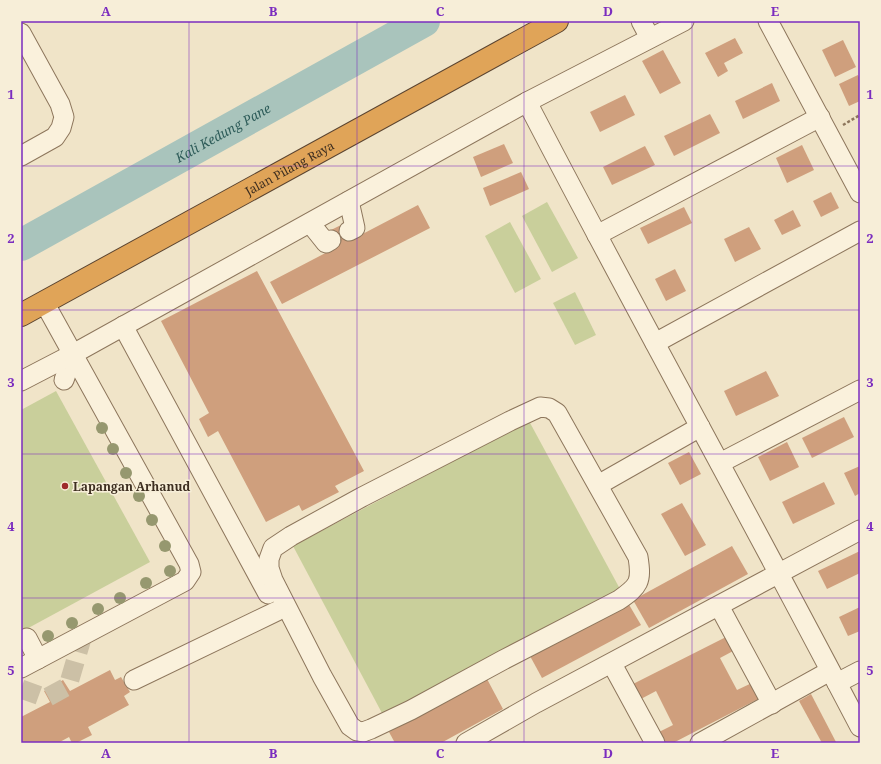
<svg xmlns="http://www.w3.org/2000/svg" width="881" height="764" font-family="'Noto Serif',serif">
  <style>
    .green { fill: #c9cf9b }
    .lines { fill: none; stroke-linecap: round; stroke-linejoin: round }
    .river { stroke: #a9c4bc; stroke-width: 32 }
    .building { fill: #cf9f7d }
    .minor-tunnel { stroke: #ccc0a6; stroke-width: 19; stroke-dasharray: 19 10; stroke-linecap: butt }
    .minor-casing { stroke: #8d765c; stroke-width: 21 }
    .highway-casing { stroke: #5b4430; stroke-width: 24 }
    .path { stroke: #8d765c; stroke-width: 2.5; stroke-dasharray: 3 2; stroke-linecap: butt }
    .minor { stroke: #faf1dc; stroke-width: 19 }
    .highway { stroke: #e0a458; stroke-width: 22 }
    .tree { fill: #96986f }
    .grid { fill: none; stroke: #7b2cbf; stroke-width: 1; stroke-opacity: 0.55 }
    .poi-dot { fill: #9e2a2b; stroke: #f7eed8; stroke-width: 1.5 }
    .labels { text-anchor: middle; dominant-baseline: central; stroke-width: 3; stroke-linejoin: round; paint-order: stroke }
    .street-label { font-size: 12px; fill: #3d2e20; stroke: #f7eed8 }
    .poi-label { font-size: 12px; font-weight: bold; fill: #3d2e20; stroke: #f7eed8; text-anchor: start }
    .water-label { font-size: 13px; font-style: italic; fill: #2f5d5a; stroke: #f7eed8 }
    .neatline { fill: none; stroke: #7b2cbf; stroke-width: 1.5 }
    .grid-label { font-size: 13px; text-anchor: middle; font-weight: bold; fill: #7b2cbf }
  </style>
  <rect width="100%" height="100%" fill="#f0e4c8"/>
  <g class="green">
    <polygon points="547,202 578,258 552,272 522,216"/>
    <polygon points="510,222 541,279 515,293 485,236"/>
    <polygon points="575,292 596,335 575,345 553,303"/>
    <polygon points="56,391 150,562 21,632 21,410"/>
    <polygon points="529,421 620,589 383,715 293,546"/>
  </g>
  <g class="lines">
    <path class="river" id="s1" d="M21,245L424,21"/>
  </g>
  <g class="building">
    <polygon points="735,38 743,53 724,63 728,71 718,77 705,53"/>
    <polygon points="843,40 856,67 835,77 822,50"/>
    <polygon points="663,50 681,83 660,94 642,61"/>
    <polygon points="858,75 860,79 860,101 849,106 839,84"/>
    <polygon points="772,83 780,101 743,119 735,101"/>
    <polygon points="625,95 635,115 600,132 590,112"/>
    <polygon points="710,114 720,133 674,156 664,136"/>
    <polygon points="504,144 513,163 481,177 473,157"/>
    <polygon points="802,145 814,170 787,183 776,158"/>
    <polygon points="645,146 655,165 612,185 603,167"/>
    <polygon points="521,172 529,189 490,206 483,188"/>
    <polygon points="831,192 839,208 821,217 813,201"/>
    <polygon points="418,205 430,228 282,304 270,282 335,248 327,232 345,223 353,239"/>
    <polygon points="684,207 692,223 648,244 640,228"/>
    <polygon points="793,210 801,226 782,235 774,220"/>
    <polygon points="749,227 761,249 735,262 724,239"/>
    <polygon points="675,269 686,291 666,301 655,279"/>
    <polygon points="257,271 364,471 335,486 339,492 302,511 299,505 266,522 218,431 208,437 199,419 209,413 161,321"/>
    <polygon points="766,371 779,396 736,416 724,391"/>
    <polygon points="844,417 854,437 812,458 802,438"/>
    <polygon points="787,442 799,467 770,481 758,457"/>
    <polygon points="689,452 701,474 680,485 668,463"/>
    <polygon points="860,466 860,493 855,496 844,473"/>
    <polygon points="824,482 835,504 793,524 782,502"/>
    <polygon points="682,503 706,545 685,556 661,514"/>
    <polygon points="732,546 748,574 649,628 633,600"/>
    <polygon points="860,551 860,573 827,589 818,571"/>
    <polygon points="628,603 641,625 542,678 530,656"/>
    <polygon points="860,607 860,631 848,636 839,617"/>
    <polygon points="728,636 735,650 720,658 737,690 754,682 762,697 673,743 662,743 657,733 673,725 656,691 639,700 631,685"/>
    <polygon points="110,670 115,680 121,677 130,692 124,696 129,705 88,727 92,735 76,743 72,743 69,737 58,743 21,743 21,717 50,702 44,691 63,680 70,691"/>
    <polygon points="487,679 503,709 441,743 395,743 389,732"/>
    <polygon points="811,694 836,742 834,743 822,743 799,701"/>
  </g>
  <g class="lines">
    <polyline class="minor-tunnel" points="21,689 46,698 68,686 83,635"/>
    <g class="minor-casing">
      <g id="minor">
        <polyline points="641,21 650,38"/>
        <polyline points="768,21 860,193"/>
        <polyline points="21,33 60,104 64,117 61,128 55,137 21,156"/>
        <path d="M527,102C636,312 751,518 860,727"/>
        <polyline points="310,223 326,243 331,240"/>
        <polyline points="349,231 355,228 349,201"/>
        <polyline points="597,235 820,117"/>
        <polyline points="123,326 268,594"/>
        <polyline points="655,343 860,231"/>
        <polyline points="64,380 73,354"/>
        <polyline points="21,381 73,354 527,102 684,21"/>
        <path d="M540,407L549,408L557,413L638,557C642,582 639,586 619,600L503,660L411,710L371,729L363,732L357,731L350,726L322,676L273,580L269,568V559L273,548L291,536L362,497L510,421Z"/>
        <polyline points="720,463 860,390"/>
        <polyline points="598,485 700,427"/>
        <polyline points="719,606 772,704"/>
        <polyline points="27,638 38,659"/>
        <polyline points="612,664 655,743"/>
        <polyline points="21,668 185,581 191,572 189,564 44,302"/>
        <polyline points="134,680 277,611"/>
        <polyline points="837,683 860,671"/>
        <polyline points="466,743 536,703 860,530"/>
        <polyline points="700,743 830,671"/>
      </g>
    </g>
    <g class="highway-casing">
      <g id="highway">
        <path id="s2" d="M21,315L557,21"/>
      </g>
    </g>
    <polyline class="path" points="843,125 860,115"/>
    <use href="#minor" class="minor"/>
    <use href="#highway" class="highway"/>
  </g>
  <g class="tree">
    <circle cx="102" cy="428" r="6"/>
    <circle cx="113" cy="449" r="6"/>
    <circle cx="126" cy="473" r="6"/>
    <circle cx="139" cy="496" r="6"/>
    <circle cx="152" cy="520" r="6"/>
    <circle cx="165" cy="546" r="6"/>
    <circle cx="170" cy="571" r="6"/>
    <circle cx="146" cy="583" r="6"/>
    <circle cx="120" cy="598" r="6"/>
    <circle cx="98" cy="609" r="6"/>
    <circle cx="72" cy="623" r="6"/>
    <circle cx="48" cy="636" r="6"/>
  </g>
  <path class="grid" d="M189,21V743M357,21V743M524,21V743M692,21V743M21,166H860M21,310H860M21,454H860M21,598H860"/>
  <circle class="poi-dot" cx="65" cy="486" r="4"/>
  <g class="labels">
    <g class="street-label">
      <text stroke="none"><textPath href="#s2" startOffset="306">Jalan Pilang Raya</textPath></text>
    </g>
    <g class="poi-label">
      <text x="73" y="486">Lapangan Arhanud</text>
    </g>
    <g class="water-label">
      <text stroke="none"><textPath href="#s1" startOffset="231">Kali Kedung Pane</textPath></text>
    </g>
  </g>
  <rect width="881" height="764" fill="none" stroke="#f7eed8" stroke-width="44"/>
  <rect x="22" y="22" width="837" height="720" class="neatline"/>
  <g class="grid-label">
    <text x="106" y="16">A</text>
    <text x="273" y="16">B</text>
    <text x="440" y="16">C</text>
    <text x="608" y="16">D</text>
    <text x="775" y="16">E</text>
    <text x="11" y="99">1</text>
    <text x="870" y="99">1</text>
    <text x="11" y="243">2</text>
    <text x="870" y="243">2</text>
    <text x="11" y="387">3</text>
    <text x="870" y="387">3</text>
    <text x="11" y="531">4</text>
    <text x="870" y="531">4</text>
    <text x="11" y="675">5</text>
    <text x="870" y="675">5</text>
    <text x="106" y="758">A</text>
    <text x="273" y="758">B</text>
    <text x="440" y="758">C</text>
    <text x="608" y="758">D</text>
    <text x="775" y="758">E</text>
  </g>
</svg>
